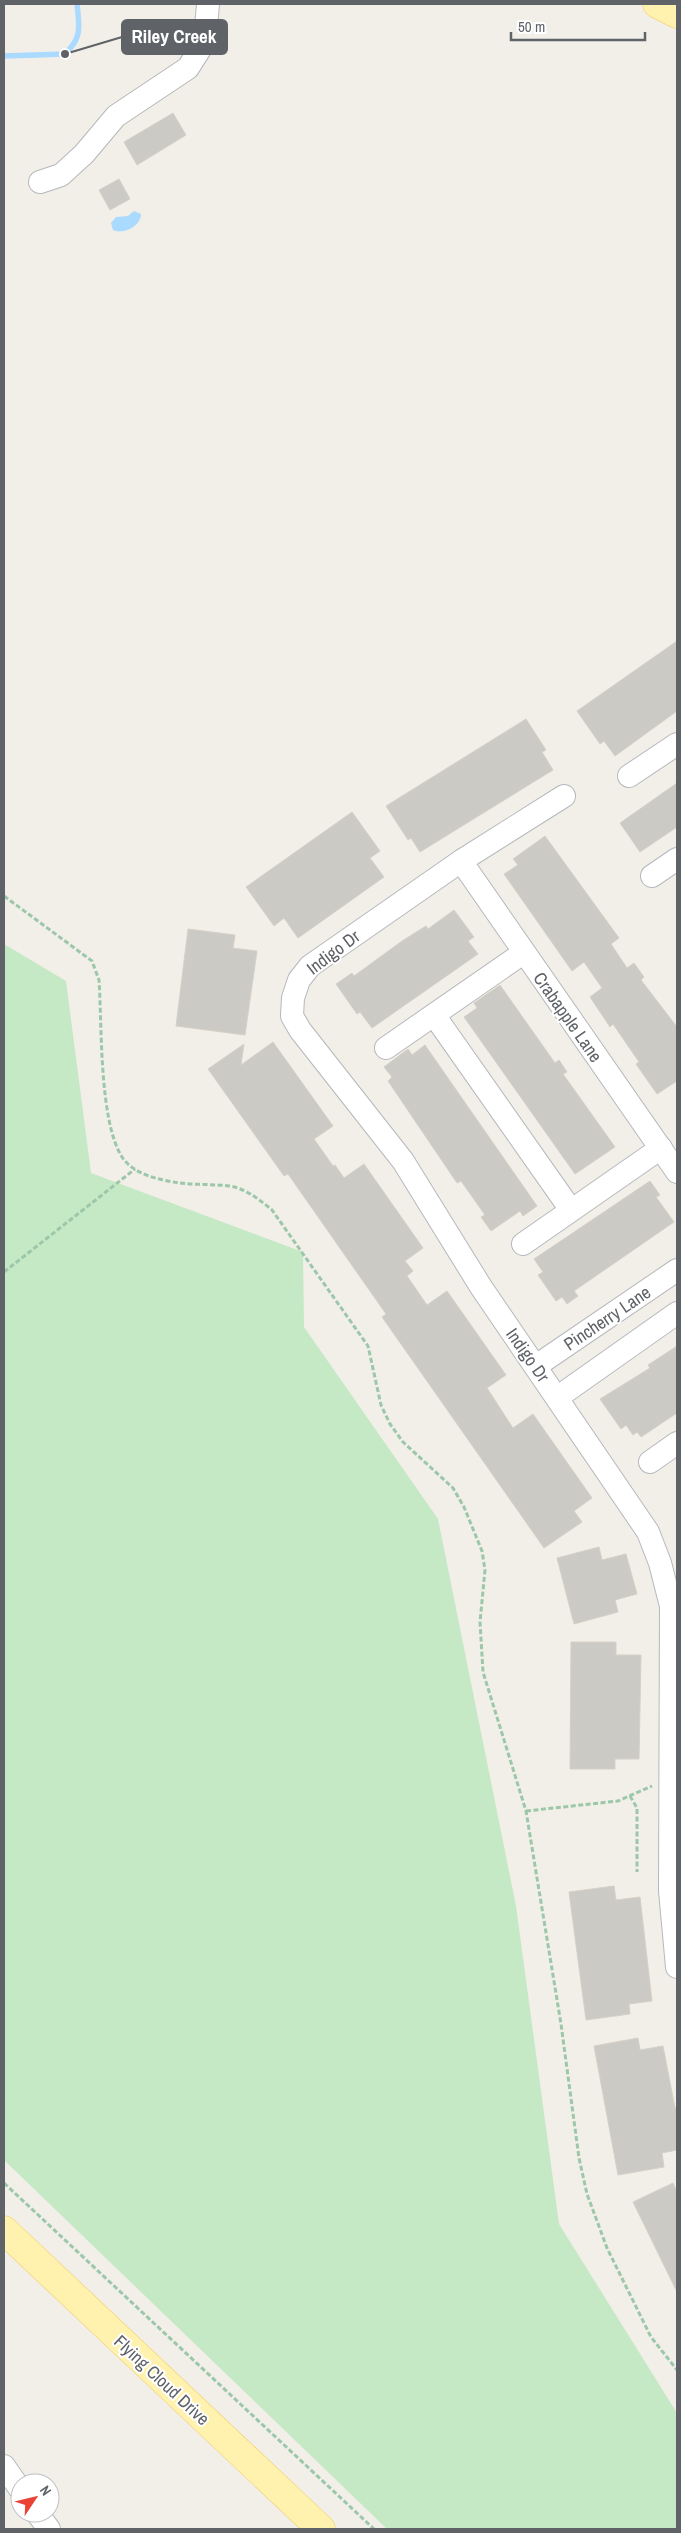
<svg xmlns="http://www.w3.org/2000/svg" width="681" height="2533" font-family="'Archivo Narrow',sans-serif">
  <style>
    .green { fill: #c5e8c5 }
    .water { fill: #aadaff }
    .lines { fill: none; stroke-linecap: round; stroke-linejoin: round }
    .stream { stroke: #aadaff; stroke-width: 5.5 }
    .building { fill: #cccac5; stroke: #d6d1c6 }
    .minor-casing { stroke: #b5b8bc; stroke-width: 24 }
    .major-casing { stroke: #f2c960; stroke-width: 29 }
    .path { stroke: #9cc7a9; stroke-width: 3; stroke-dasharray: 5 2.5; stroke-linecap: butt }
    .minor { stroke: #fff; stroke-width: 22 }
    .major { stroke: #fff2af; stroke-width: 28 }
    .labels { text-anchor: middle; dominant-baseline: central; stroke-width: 4; stroke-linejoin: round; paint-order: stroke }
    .street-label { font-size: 18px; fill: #5f6368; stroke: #fff }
    .leader { fill: none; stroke: #5f6368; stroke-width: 2 }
    .callout-dot { fill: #5f6368; stroke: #fff; stroke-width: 2 }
    .callout { fill: #5f6368; stroke: #5f6368; stroke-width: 2 }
    .callout-label { font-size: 19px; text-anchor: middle; font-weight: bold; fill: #fff }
  </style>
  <rect width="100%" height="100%" fill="#f1efe8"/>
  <polygon class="green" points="4,944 66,981 91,1173 303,1252 304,1327 438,1519 516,1906 559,2224 677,2413 677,2529 387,2529 4,2160"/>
  <path class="water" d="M134,211L141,214C141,226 124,235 113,230L111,223L116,217L128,216Z"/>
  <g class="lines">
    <path class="stream" d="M4,56L65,54C83,37 79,26 77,4"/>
  </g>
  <g class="building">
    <polygon points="173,113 186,135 137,165 124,142"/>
    <polygon points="119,179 130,199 110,210 99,190"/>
    <polygon points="677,641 677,711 615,756 604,741 600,744 577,711"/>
    <polygon points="526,719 546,750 542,752 553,770 420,852 411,838 408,840 386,806"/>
    <polygon points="677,783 677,827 640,852 620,823"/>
    <polygon points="352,812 380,851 370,858 384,877 298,938 284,918 274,926 246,887"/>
    <polygon points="545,836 619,938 611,944 627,968 634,963 644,977 641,980 677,1027 677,1081 657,1094 636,1064 639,1062 613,1024 610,1027 590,997 602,988 584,962 572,971 504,874 518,865 513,859"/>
    <polygon points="454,910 474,937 468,941 478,954 372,1028 360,1012 357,1014 336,984 352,973 354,976 402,941 426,926 428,929"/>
    <polygon points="188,929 235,935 233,948 257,951 245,1035 176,1026"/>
    <polygon points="500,985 555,1063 559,1060 567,1072 563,1074 615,1147 575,1174 464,1017 477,1008 474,1003"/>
    <polygon points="273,1042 333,1126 314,1139 333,1166 335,1165 344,1178 364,1164 423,1248 405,1261 413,1271 407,1276 427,1305 447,1291 506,1375 487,1388 513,1428 533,1414 592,1498 574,1511 582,1522 544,1548 382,1317 386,1314 288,1174 284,1176 208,1069 244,1044 241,1065"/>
    <polygon points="425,1045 537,1206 523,1216 520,1211 491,1231 481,1217 485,1215 461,1181 457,1183 388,1081 392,1077 384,1067 408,1049 412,1055"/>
    <polygon points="650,1181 660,1195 656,1197 674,1222 574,1291 578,1296 567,1304 562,1297 556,1301 538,1275 543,1272 534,1259"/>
    <polygon points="677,1346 677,1413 641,1437 637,1432 633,1435 626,1425 621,1429 600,1399 650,1368 648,1365"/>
    <polygon points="599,1547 602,1560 626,1554 637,1594 615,1600 618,1612 574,1624 557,1558"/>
    <polygon points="571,1642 616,1642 616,1655 641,1655 639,1759 615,1759 615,1769 570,1769"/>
    <polygon points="614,1886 616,1900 640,1897 652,2001 629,2004 630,2014 586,2020 569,1892"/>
    <polygon points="638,2038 640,2050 663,2046 675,2108 677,2108 677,2150 662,2153 664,2167 618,2175 594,2046"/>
    <polygon points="673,2183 677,2192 677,2292 633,2202"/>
  </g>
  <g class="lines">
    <g class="minor-casing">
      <g id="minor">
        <polyline points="40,182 61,175 84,154 116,116 188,68 200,49 206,27 208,4"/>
        <polyline points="629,776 677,744"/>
        <polyline points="564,796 461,861 310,966 299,980 293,998 292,1016 300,1030 403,1161 481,1287 648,1532 660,1563 671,1606 670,1891 677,1967"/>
        <polyline points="461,861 677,1172"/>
        <polyline points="652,876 677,859"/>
        <polyline points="434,1015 571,1210"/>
        <polyline points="386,1048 523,953"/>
        <polyline points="523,1244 661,1148"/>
        <polyline points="536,1366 677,1270"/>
        <polyline points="558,1397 677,1313"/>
        <polyline points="650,1462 677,1443"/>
        <polyline points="4,2466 20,2489"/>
        <polyline points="37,2513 49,2529"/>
      </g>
    </g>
    <g class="major-casing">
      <g id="major">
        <polyline points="657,4 677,14"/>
        <polyline points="4,2230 321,2529"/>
      </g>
    </g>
    <g class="path">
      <path d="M4,896L92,961L99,980C102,1025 99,1121 122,1157C134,1175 160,1180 180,1183C196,1185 213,1184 229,1186C245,1188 260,1200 272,1210L368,1346L381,1405L390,1424L403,1442L453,1488L464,1507L482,1551L485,1570L480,1622L483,1672L526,1811L561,2024L579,2158L587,2194L607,2248L651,2337L677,2370"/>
      <polyline points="4,1272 135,1169"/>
      <polyline points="630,1796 637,1808 637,1872"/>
      <polyline points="526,1811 618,1801 652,1786"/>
      <polyline points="4,2183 374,2529"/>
    </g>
    <use href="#minor" class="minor"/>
    <use href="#major" class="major"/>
  </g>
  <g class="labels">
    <g class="street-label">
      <text transform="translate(333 952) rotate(-37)">Indigo Dr</text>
      <text transform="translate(568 1017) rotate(55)">Crabapple Lane</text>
      <text transform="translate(607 1318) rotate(-34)">Pincherry Lane</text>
      <text transform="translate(528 1355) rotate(55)">Indigo Dr</text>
      <text transform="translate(162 2380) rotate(43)">Flying Cloud Drive</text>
    </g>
  </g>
  <path class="leader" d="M65 54L122 37"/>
  <circle class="callout-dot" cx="65" cy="54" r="5"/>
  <rect class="callout" x="122" y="20" width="105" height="34" rx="5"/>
  <g class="callout-label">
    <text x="174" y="43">Riley Creek</text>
  </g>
  <rect width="681" height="2533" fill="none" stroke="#5f6368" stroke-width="10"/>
  <g transform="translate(35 2498) rotate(55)"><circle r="24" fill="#ffffff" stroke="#bfc1c3"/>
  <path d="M0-4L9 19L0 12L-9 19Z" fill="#ea4335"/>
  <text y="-8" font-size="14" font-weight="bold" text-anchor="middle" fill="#5f6368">N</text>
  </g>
  <path d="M511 32v8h134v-8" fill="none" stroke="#5f6368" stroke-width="2.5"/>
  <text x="518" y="32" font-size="15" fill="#5f6368" stroke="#ffffff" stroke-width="4" paint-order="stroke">50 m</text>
</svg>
